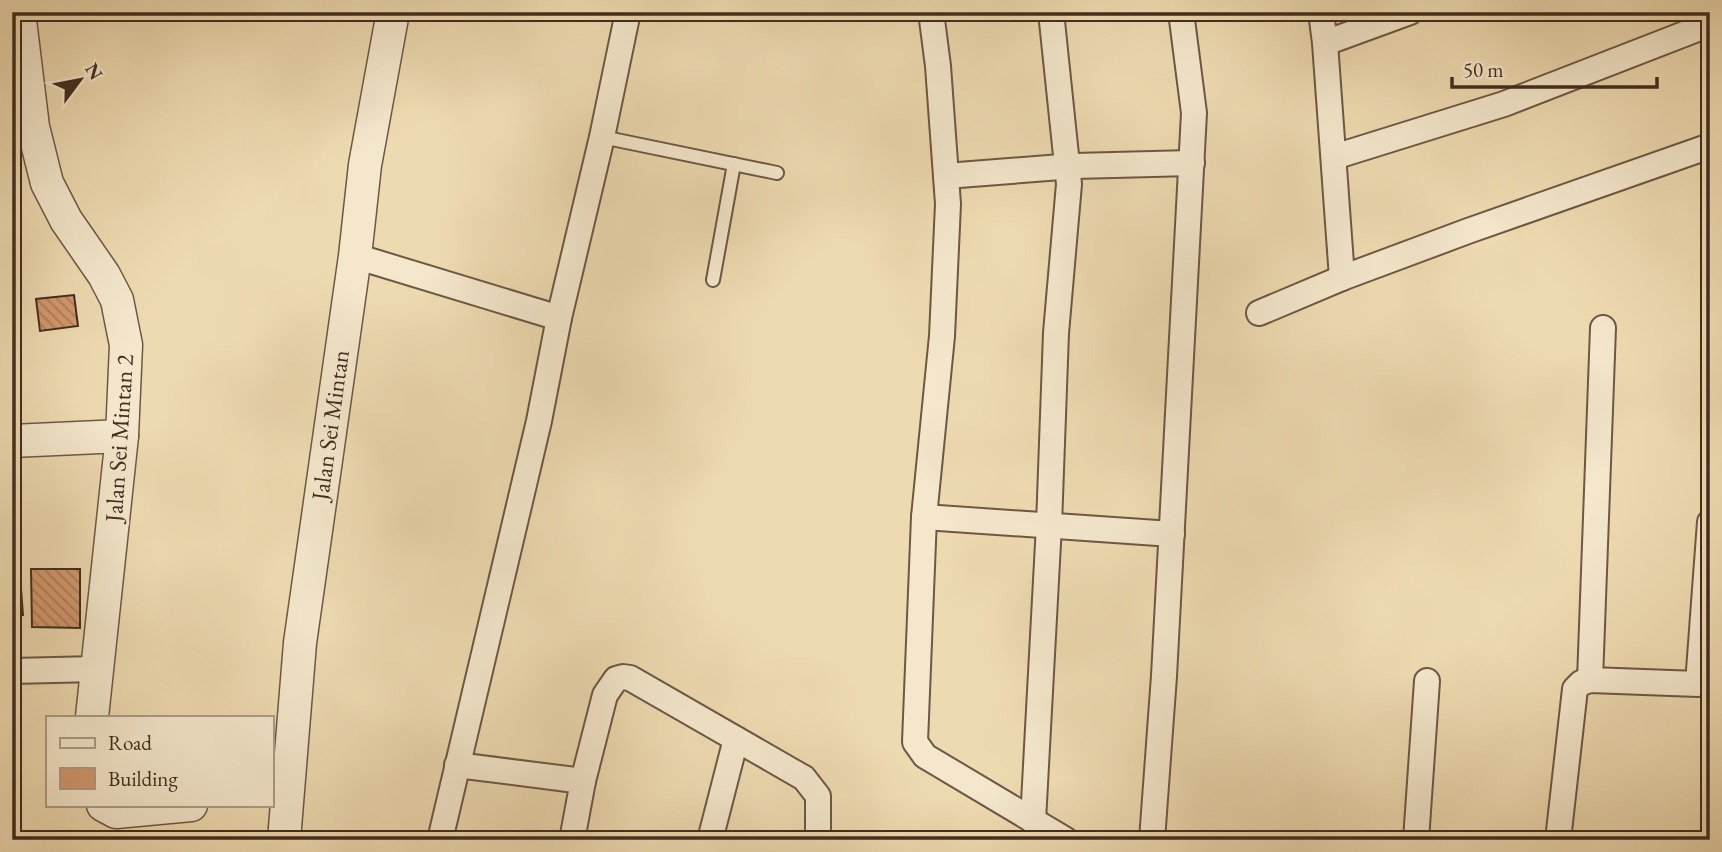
<svg xmlns="http://www.w3.org/2000/svg" width="1722" height="852" font-family="'EB Garamond',serif">
  <style>
    .building { fill: url(#building-back-hatch); stroke: #422d1e; stroke-width: 2 }
    .lines { fill: none; stroke-linecap: round; stroke-linejoin: round }
    .service-casing { stroke: #6d5843; stroke-width: 16 }
    .minor-casing { stroke: #6d5843; stroke-width: 28 }
    .tertiary-casing { stroke: #6d5843; stroke-width: 35 }
    .service { stroke: #f4e7cc; stroke-width: 12 }
    .minor { stroke: #f4e7cc; stroke-width: 24 }
    .tertiary { stroke: #f4e7cc; stroke-width: 32 }
    .labels { text-anchor: middle; dominant-baseline: central; stroke-width: 6; stroke-linejoin: round; paint-order: stroke }
    .street-label { font-size: 24px; fill: #422d1e; stroke: #f4e7cc }
  </style>
  <defs>
    <pattern id="building-back-hatch" width="6" height="6" patternUnits="userSpaceOnUse" patternTransform="scale(1.75)"><rect width="6" height="6" fill="#d3996e"/><path d="M-1 5l2 2M0 0l6 6M5-1l2 2" fill="none" stroke="#ad7d5a"/></pattern>
  </defs>
  <rect width="100%" height="100%" fill="#eedab1"/>
  <filter id="stains"><feTurbulence type="fractalNoise" baseFrequency=".00286" numOctaves="4"/><feColorMatrix values="0 0 0 0 .2 0 0 0 0 .09 0 0 0 0 .02 0 0 0 .5 -.17"/></filter>
  <radialGradient id="worn" r=".72"><stop offset=".6" stop-color="#630" stop-opacity="0"/><stop offset="1" stop-color="#630" stop-opacity=".3"/></radialGradient>
  <g class="building">
    <polygon points="74,295 78,326 40,331 36,299"/>
    <polygon points="19,562 23,615 12,616 12,563"/>
    <polygon points="31,569 80,569 80,628 32,627"/>
  </g>
  <g class="lines">
    <g class="service-casing">
      <g id="service">
        <polyline points="602,137 777,173"/>
        <polyline points="713,280 734,164"/>
      </g>
    </g>
    <g class="minor-casing">
      <g id="minor">
        <polyline points="931,12 938,66 948,204 942,336 924,517 915,742 925,756 1066,840"/>
        <polyline points="1321,12 1325,43 1342,278"/>
        <polyline points="1325,43 1410,12"/>
        <polyline points="1334,157 1504,104 1710,24"/>
        <polyline points="946,176 1074,166 1192,163"/>
        <polyline points="355,256 559,318"/>
        <polyline points="1259,313 1342,278 1468,231 1710,146"/>
        <polyline points="924,517 1172,534"/>
        <polyline points="12,671 97,669"/>
        <polyline points="1590,680 1603,328"/>
        <polyline points="457,765 583,781 605,695 616,679 623,677 630,678 804,778 818,796 818,840"/>
        <polyline points="1033,821 1049,525 1056,333 1069,184 1051,12"/>
        <polyline points="440,840 539,421 559,318 602,137 628,12"/>
        <polyline points="572,840 583,781"/>
        <polyline points="710,840 736,739"/>
        <polyline points="1152,840 1164,676 1194,113 1181,12"/>
        <polyline points="1416,840 1427,681"/>
        <polyline points="1558,840 1575,689 1581,683 1590,680 1698,684 1710,522"/>
      </g>
    </g>
    <g class="tertiary-casing">
      <g id="tertiary">
        <polyline points="19,12 33,127 47,183 66,220 104,275 117,300 126,345 122,436 92,717"/>
        <polyline points="12,441 122,436"/>
        <polyline points="103,805 116,812 191,805"/>
        <polyline points="284,840 300,643 355,256 365,165 393,12"/>
      </g>
    </g>
    <use href="#service" class="service"/>
    <use href="#minor" class="minor"/>
    <use href="#tertiary" class="tertiary"/>
  </g>
  <g class="labels">
    <g class="street-label">
      <text transform="translate(330 425) rotate(-82)">Jalan Sei Mintan</text>
      <text transform="translate(119 438) rotate(-86)">Jalan Sei Mintan 2</text>
    </g>
  </g>
  <rect width="1722" height="852" fill="none" stroke="#eedab1" stroke-width="42"/>
  <rect x="14" y="14" width="1694" height="824" fill="none" stroke="#422d1e" stroke-width="3.5"/>
  <rect x="21" y="21" width="1680" height="810" fill="none" stroke="#422d1e" stroke-width="2"/>
  <rect x="46" y="716" width="228" height="91" fill="#f4e7cc" stroke="#ad9d86" stroke-width="2"/>
  <rect x="60" y="738" width="35" height="10" fill="#f4e7cc" stroke="#ad9d86" stroke-width="2"/>
  <text x="108" y="750" font-size="21" fill="#422d1e">Road</text>
  <rect x="60" y="768" width="35" height="21" fill="#d3996e" stroke="#ad9d86" stroke-width="2"/>
  <text x="108" y="786" font-size="21" fill="#422d1e">Building</text>
  <g transform="translate(80 80) rotate(58)" stroke="#f4e7cc" stroke-width="5" paint-order="stroke">
  <path d="M0-5L12 26L0 18L-12 26Z" fill="#422d1e"/>
  <text y="-10" font-size="19" font-weight="bold" text-anchor="middle" fill="#422d1e">N</text>
  </g>
  <path d="M1452 77v10h205v-10" fill="none" stroke="#422d1e" stroke-width="3.5"/>
  <text x="1463" y="77" font-size="21" fill="#422d1e" stroke="#f4e7cc" stroke-width="5" paint-order="stroke">50 m</text>
  <rect width="100%" height="100%" filter="url(#stains)"/>
  <rect width="100%" height="100%" fill="url(#worn)"/>
</svg>
